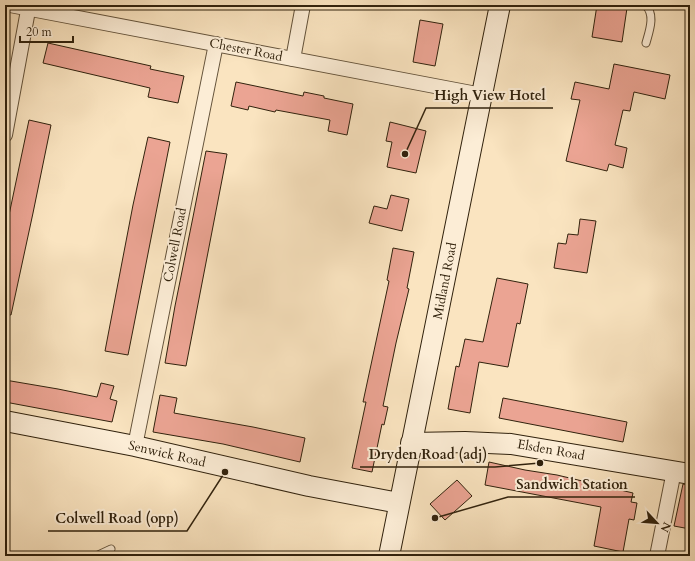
<svg xmlns="http://www.w3.org/2000/svg" width="695" height="561" font-family="Cardo,serif">
  <style>
    .building { fill: #eba493; stroke: #31220d }
    .lines { fill: none; stroke-linecap: round; stroke-linejoin: round }
    .service-casing { stroke: #63523a; stroke-width: 9 }
    .minor-casing { stroke: #63523a; stroke-width: 16 }
    .secondary-casing { stroke: #31220d; stroke-width: 22 }
    .service { stroke: #fcedd6; stroke-width: 7 }
    .minor { stroke: #fcedd6; stroke-width: 14 }
    .secondary { stroke: #fcedd6; stroke-width: 20 }
    .labels { text-anchor: middle; dominant-baseline: central; stroke-width: 4; stroke-linejoin: round; paint-order: stroke }
    .street-label { font-size: 13px; fill: #31220d; stroke: #fcedd6 }
    .leader { fill: none; stroke: #31220d; stroke-width: 1.5 }
    .callout-dot { fill: #31220d; stroke: #fcedd6; stroke-width: 1.5 }
    .callout-label { font-size: 14px; text-anchor: middle; font-weight: bold; fill: #31220d; stroke: #fcedd6; stroke-width: 4; stroke-linejoin: round; paint-order: stroke }
  </style>
  <rect width="100%" height="100%" fill="#fae4c0"/>
  <filter id="stains"><feTurbulence type="fractalNoise" baseFrequency=".005" numOctaves="4"/><feColorMatrix values="0 0 0 0 .2 0 0 0 0 .09 0 0 0 0 .02 0 0 0 .5 -.17"/></filter>
  <radialGradient id="worn" r=".72"><stop offset=".6" stop-color="#630" stop-opacity="0"/><stop offset="1" stop-color="#630" stop-opacity=".3"/></radialGradient>
  <g class="building">
    <polygon points="597,5 611,5 627,8 622,42 592,37"/>
    <polygon points="420,20 443,24 435,66 413,62"/>
    <polygon points="48,43 151,66 150,69 184,76 178,103 148,97 150,88 43,63"/>
    <polygon points="614,64 670,75 665,99 634,92 630,111 623,110 615,145 627,148 623,168 609,164 607,171 566,161 580,100 571,99 575,82 609,89"/>
    <polygon points="236,82 303,96 304,92 324,96 324,98 353,104 347,135 328,131 330,120 276,110 275,112 249,106 248,110 231,106"/>
    <polygon points="29,120 51,125 33,213 11,315 5,314 5,234"/>
    <polygon points="390,122 426,131 416,173 387,167 392,142 386,141"/>
    <polygon points="148,137 170,142 128,355 105,351 133,205"/>
    <polygon points="206,151 227,154 186,366 165,363 175,306 193,217"/>
    <polygon points="391,195 409,199 402,231 369,223 374,206 387,209"/>
    <polygon points="580,219 596,221 587,273 554,268 558,243 566,244 568,234 578,235"/>
    <polygon points="393,248 414,252 407,288 409,289 396,343 383,406 388,407 384,425 382,424 372,472 352,468 366,402 363,402 389,281 387,280"/>
    <polygon points="497,278 528,284 520,324 517,323 508,367 479,362 470,413 448,409 456,366 459,367 465,339 483,342"/>
    <polygon points="5,380 58,389 97,397 101,383 114,386 110,399 117,401 112,422 5,402"/>
    <polygon points="160,395 177,398 174,413 253,427 305,438 300,462 223,444 153,432"/>
    <polygon points="503,398 627,422 623,442 499,418"/>
    <polygon points="489,462 525,470 557,475 633,493 631,502 637,503 634,520 629,519 623,552 594,546 601,507 485,485"/>
    <polygon points="457,480 472,496 445,520 430,504"/>
    <polygon points="683,484 690,485 690,529 674,526"/>
  </g>
  <g class="lines">
    <g class="service-casing">
      <g id="service">
        <path d="M645,5C656,14 649,32 646,43"/>
        <polyline points="96,556 111,549"/>
      </g>
    </g>
    <g class="minor-casing">
      <g id="minor">
        <polyline points="10,5 482,95"/>
        <polyline points="293,59 303,5"/>
        <polyline points="5,135 29,5"/>
        <polyline points="135,446 216,44"/>
        <polyline points="657,556 674,471"/>
      </g>
    </g>
    <g class="secondary-casing">
      <g id="secondary">
        <polyline points="5,421 135,446 309,486 399,503"/>
        <polyline points="411,443 465,442 511,444 690,474"/>
        <polyline points="389,556 500,5"/>
      </g>
    </g>
    <use href="#service" class="service"/>
    <use href="#minor" class="minor"/>
    <use href="#secondary" class="secondary"/>
  </g>
  <g class="labels">
    <g class="street-label">
      <text transform="translate(246 50) rotate(11)">Chester Road</text>
      <text transform="translate(175 245) rotate(-79)">Colwell Road</text>
      <text transform="translate(445 281) rotate(-79)">Midland Road</text>
      <text transform="translate(551 450) rotate(10)">Elsden Road</text>
      <text transform="translate(167 454) rotate(13)">Senwick Road</text>
    </g>
  </g>
  <path class="leader" d="M405 154L426 108H553M540 463L495 467H360M435 518L508 497H635M225 472L187 531H48"/>
  <g class="callout-dot">
    <circle cx="405" cy="154" r="4"/>
    <circle cx="540" cy="463" r="4"/>
    <circle cx="435" cy="518" r="4"/>
    <circle cx="225" cy="472" r="4"/>
  </g>
  <g class="callout-label">
    <text x="490" y="100">High View Hotel</text>
    <text x="428" y="459">Dryden Road (adj)</text>
    <text x="572" y="489">Sandwich Station</text>
    <text x="117" y="523">Colwell Road (opp)</text>
  </g>
  <rect width="695" height="561" fill="none" stroke="#fae4c0" stroke-width="20"/>
  <rect x="6" y="6" width="683" height="549" fill="none" stroke="#31220d" stroke-width="2"/>
  <rect x="10" y="10" width="675" height="541" fill="none" stroke="#31220d"/>
  <g transform="translate(657 523) rotate(116)" stroke="#fcedd6" stroke-width="3" paint-order="stroke">
  <path d="M0-3L7 15L0 10L-7 15Z" fill="#31220d"/>
  <text y="-6" font-size="11" font-weight="bold" text-anchor="middle" fill="#31220d">N</text>
  </g>
  <path d="M20 36v6h53v-6" fill="none" stroke="#31220d" stroke-width="2"/>
  <text x="26" y="36" font-size="12" fill="#31220d" stroke="#fcedd6" stroke-width="3" paint-order="stroke">20 m</text>
  <rect width="100%" height="100%" filter="url(#stains)"/>
  <rect width="100%" height="100%" fill="url(#worn)"/>
</svg>
